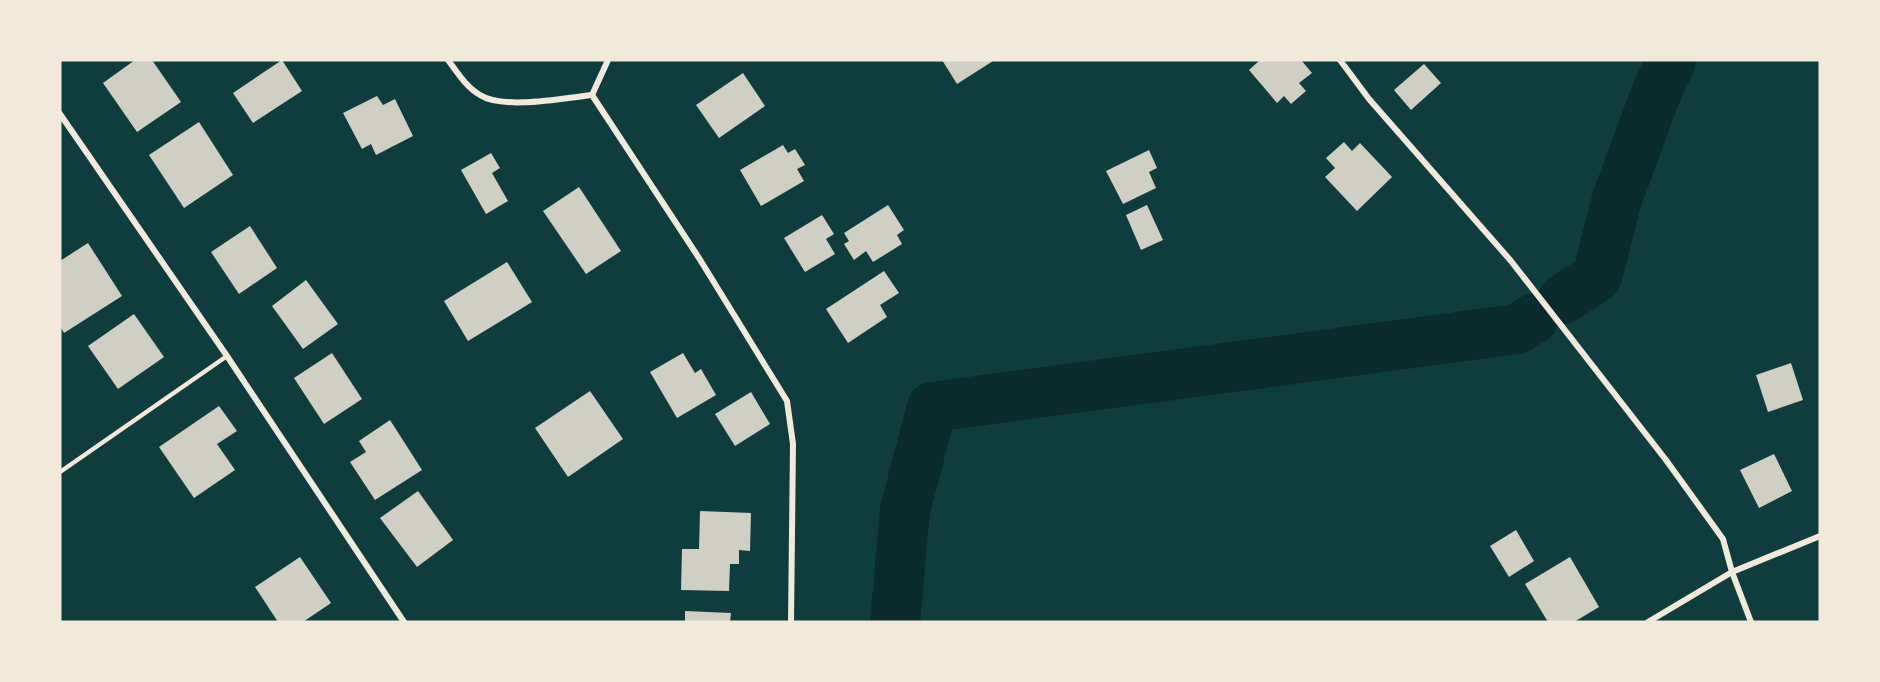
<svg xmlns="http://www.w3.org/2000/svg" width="1880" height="682" font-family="Helvetica,sans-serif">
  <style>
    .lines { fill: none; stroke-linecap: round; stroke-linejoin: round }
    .river { stroke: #0a2a2b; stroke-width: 50 }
    .building { fill: #cfcfc3 }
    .service { stroke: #f1e9da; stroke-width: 4.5 }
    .minor { stroke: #f1e9da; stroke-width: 6 }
  </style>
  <rect width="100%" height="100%" fill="#0f3d3e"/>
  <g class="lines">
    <g class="river">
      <polyline points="1563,299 1597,277 1617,199 1655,96 1671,60"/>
      <polyline points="895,622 905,510 932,407 1517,329 1533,319"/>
    </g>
  </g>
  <g class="building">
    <polygon points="135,60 152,60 181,102 137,132 103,83"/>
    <polygon points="282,60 302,91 253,123 233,93"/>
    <polygon points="942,60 992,60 993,61 957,84"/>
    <polygon points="1260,60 1301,60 1312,73 1299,83 1306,91 1291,104 1284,96 1277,103 1249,70"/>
    <polygon points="1424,64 1441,83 1411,110 1394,90"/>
    <polygon points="743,73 765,106 719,138 696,105"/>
    <polygon points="377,96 383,105 395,99 413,136 376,155 371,144 362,149 343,113"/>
    <polygon points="199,122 233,175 184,208 149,155"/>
    <polygon points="1344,142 1352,151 1360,143 1392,177 1357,211 1325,177 1335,168 1326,158"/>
    <polygon points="783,145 788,153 795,149 805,165 797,169 804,181 761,206 740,170"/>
    <polygon points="1149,150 1157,168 1149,172 1156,188 1123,204 1106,171"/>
    <polygon points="491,153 500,168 492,173 508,201 486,214 461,170"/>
    <polygon points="579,187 621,251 586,274 543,211"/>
    <polygon points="888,205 904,230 897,235 902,244 873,262 866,251 854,260 844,244 849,241 844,233"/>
    <polygon points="1147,205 1163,240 1141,250 1126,215"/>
    <polygon points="822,215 834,234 826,239 835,254 805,272 784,238"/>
    <polygon points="250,226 277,268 239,294 211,252"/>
    <polygon points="88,243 122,296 64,333 60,326 60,261"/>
    <polygon points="507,262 532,302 468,341 444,301"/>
    <polygon points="884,271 899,293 880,305 887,317 848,343 826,309"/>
    <polygon points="306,280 338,324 303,349 272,306"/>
    <polygon points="134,314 164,357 118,389 88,346"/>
    <polygon points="332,353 362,399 324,424 294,378"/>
    <polygon points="683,353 695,373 701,369 716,395 677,418 650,372"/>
    <polygon points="1791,363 1803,400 1768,412 1756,375"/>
    <polygon points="590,391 623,439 568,477 535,428"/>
    <polygon points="751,392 770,424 735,446 715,414"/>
    <polygon points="219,406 237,431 217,444 235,470 194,498 159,447"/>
    <polygon points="390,420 422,470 375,500 350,462 366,452 359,441"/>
    <polygon points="1774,454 1792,491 1759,508 1740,470"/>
    <polygon points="418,491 453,540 417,567 380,518"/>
    <polygon points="700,511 751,513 750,551 739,550 739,564 730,564 729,591 681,590 682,549 699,549"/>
    <polygon points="1516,530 1534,561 1509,577 1490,546"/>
    <polygon points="300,557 331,603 303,622 278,622 255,587"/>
    <polygon points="1570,557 1599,607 1574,622 1548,622 1525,584"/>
    <polygon points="685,611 731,613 730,622 685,622"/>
  </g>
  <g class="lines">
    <polyline class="service" points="60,472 227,356"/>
    <g class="minor">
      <path d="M448,60C457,72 466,87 480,95C503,110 564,98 592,95"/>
      <polyline points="1340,60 1369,99 1511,261 1666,460 1723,539 1732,572 1751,622"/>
      <polyline points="592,95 699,258 787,401 793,444 791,622"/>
      <polyline points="592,95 608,60"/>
      <polyline points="60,114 227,356 404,622"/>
      <polyline points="1648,622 1732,572 1820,536"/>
    </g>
  </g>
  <rect width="1880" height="682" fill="none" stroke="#f1e9da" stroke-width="123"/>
</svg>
